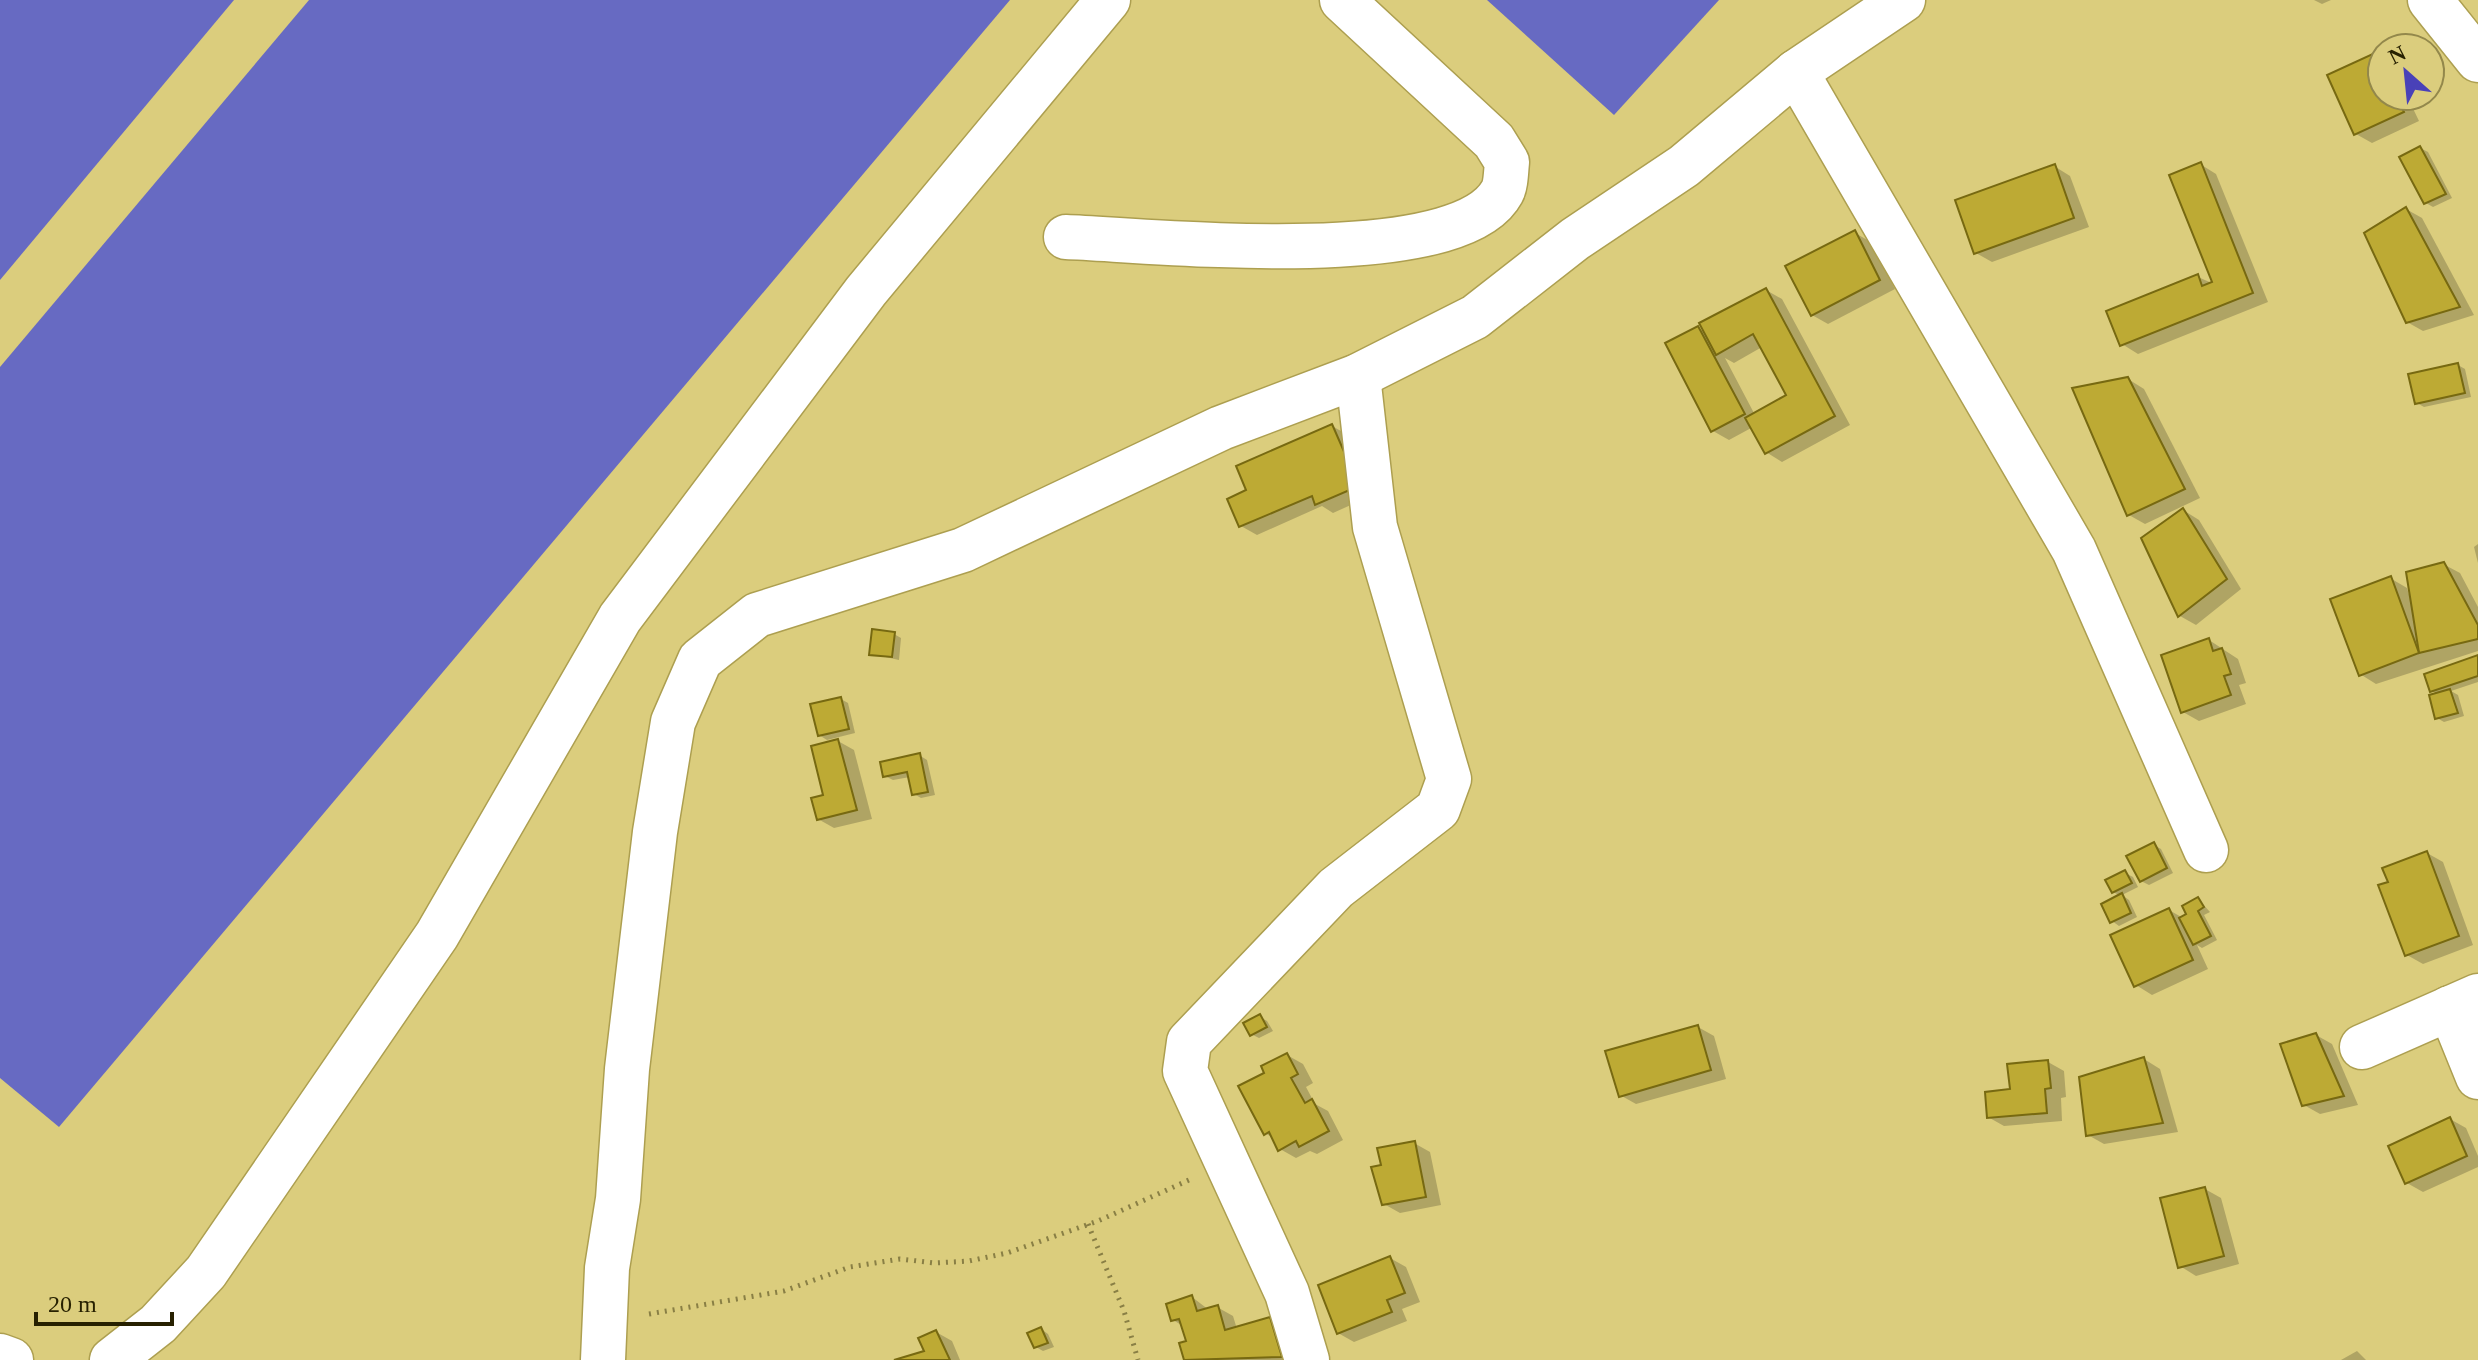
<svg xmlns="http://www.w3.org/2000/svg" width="2478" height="1360" font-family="'Times New Roman',serif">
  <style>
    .water { fill: #676ac2 }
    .shadow { fill: #0003; fill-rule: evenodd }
    .building { fill: #bdaa34; stroke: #776911; stroke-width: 2 }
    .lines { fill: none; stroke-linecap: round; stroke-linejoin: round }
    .minor-casing { stroke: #ad9f50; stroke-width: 47 }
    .path { stroke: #897f45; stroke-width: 5; stroke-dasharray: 2 6; stroke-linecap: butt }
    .minor { stroke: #fff; stroke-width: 44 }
  </style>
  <rect width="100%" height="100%" fill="#dbcd7d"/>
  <g class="water">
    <polygon points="0,0 234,0 0,280"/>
    <polygon points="309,0 1010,0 59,1127 0,1078 0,367"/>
    <polygon points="1487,0 1719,0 1614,115"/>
  </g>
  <g class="shadow">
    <polygon points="2314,0 2331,0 2322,4"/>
    <polygon points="2377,54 2382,57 2382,96 2407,96 2419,121 2372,143 2356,134"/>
    <polygon points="2420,148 2428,152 2452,198 2433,207 2426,203"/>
    <polygon points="2200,164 2216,174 2268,302 2138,354 2122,344 2198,277 2214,284"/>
    <polygon points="2054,166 2070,176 2089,227 1992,262 1976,253"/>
    <polygon points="2406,209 2422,218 2474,315 2423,331 2407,322"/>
    <polygon points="1855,233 1871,242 1895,289 1828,324 1812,315"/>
    <path d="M1766,290L1782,299L1850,425L1782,462L1766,452L1753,427L1729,440L1713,431L1698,328L1707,333ZM1762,347L1789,396L1755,415L1725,358L1734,363Z"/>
    <polygon points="2458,365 2465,369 2471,397 2424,407 2417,403"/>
    <polygon points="2128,379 2144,389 2200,498 2145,524 2129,515"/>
    <polygon points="1332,426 1348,435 1373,495 1333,513 1322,506 1257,535 1241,526 1249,491"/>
    <polygon points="2183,510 2199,520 2241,589 2196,625 2180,616 2143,539"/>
    <polygon points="2478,544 2478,563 2474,547"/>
    <polygon points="2443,564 2460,573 2478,607 2478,651 2376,684 2360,674 2390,578 2407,588 2410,598"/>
    <polygon points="894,634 901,638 899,660 872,654"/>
    <polygon points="2209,640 2238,659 2246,683 2239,685 2246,704 2199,721 2183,712"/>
    <polygon points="2478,658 2478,682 2451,691 2458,695 2464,716 2444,722 2437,718 2438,694 2432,691"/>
    <polygon points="841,699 848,703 855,733 827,740 819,735"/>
    <polygon points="838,741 854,750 872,819 834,828 818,819"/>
    <polygon points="919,755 927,760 935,795 921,798 914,794 910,777 893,780 885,776"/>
    <polygon points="2154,845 2161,849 2173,873 2149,885 2141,881"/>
    <polygon points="2427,853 2443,862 2473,945 2423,964 2407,955 2390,883"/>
    <polygon points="2125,873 2133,877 2138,887 2122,895 2129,900 2137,917 2119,926 2112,921 2121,896 2113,892"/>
    <polygon points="2198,899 2210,912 2204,915 2217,940 2202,948 2197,945 2208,969 2152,995 2136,985 2169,910 2183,918"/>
    <polygon points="1260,1017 1267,1021 1273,1031 1259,1038 1251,1034"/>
    <polygon points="1698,1027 1714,1036 1726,1079 1636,1104 1620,1095"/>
    <polygon points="2316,1035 2332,1044 2358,1105 2320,1114 2304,1105"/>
    <polygon points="1287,1055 1303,1064 1313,1083 1306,1087 1315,1104 1328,1111 1343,1140 1317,1154 1310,1151 1296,1158 1280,1149 1275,1139 1265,1133 1267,1074"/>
    <polygon points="2144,1059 2160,1069 2178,1132 2104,1144 2088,1135"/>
    <polygon points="2048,1062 2064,1071 2066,1097 2061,1098 2062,1121 2004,1126 1988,1117"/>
    <polygon points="2450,1119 2466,1128 2478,1156 2478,1167 2423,1192 2407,1183"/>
    <polygon points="1414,1143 1430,1152 1441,1205 1400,1213 1384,1204 1373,1169 1384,1167"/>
    <polygon points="2205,1189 2221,1198 2239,1264 2196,1276 2180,1266"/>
    <polygon points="1390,1258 1406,1267 1420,1302 1402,1309 1407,1321 1354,1342 1338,1333"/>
    <polygon points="1192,1297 1209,1310 1217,1307 1233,1316 1237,1329 1270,1319 1286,1328 1296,1360 1186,1360 1181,1345 1188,1343 1183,1326 1173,1320"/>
    <polygon points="1041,1329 1048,1334 1054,1347 1043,1351 1036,1347"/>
    <polygon points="936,1332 952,1341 960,1360 904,1360 927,1352"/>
    <polygon points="2357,1351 2366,1360 2341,1360"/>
  </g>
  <g class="building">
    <polygon points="2377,52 2382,63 2382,96 2397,96 2404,112 2354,135 2327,75"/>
    <polygon points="2420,146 2446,194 2424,204 2399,157"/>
    <polygon points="2201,162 2253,293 2120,346 2106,311 2198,274 2202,286 2212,282 2169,175"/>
    <polygon points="2055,164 2074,218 1974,254 1955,200"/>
    <polygon points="2406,207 2460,307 2406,323 2364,233"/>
    <polygon points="1855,230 1880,280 1811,316 1785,266"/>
    <polygon points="1766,288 1835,416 1765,454 1745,418 1786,395 1753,334 1716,355 1699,323"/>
    <polygon points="1698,326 1745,414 1711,432 1665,343"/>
    <polygon points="2458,363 2465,393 2415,404 2408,374"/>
    <polygon points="2128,377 2185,489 2127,516 2072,388"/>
    <polygon points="1332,424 1359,486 1315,505 1312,496 1239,527 1227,499 1246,490 1236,466"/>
    <polygon points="2183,508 2227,579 2178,617 2141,538"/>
    <polygon points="2444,562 2478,625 2478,639 2419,653 2406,572"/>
    <polygon points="2391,576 2419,653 2359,676 2330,599"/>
    <polygon points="872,629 895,632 892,657 869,655"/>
    <polygon points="2209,638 2213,651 2222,648 2231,674 2224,676 2231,695 2181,713 2161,655"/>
    <polygon points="2478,655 2478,676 2430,692 2424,674"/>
    <polygon points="2450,689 2458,713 2435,719 2429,695"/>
    <polygon points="841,697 849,729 818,736 810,704"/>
    <polygon points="838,739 857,810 817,820 811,798 823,795 811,746"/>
    <polygon points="920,753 928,792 912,795 907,772 883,777 880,762"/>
    <polygon points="2154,842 2167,868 2140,882 2126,856"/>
    <polygon points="2427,851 2459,936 2405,956 2378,885 2388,882 2382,868"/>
    <polygon points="2125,870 2132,883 2112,893 2105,880"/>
    <polygon points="2122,893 2131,913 2110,923 2101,904"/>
    <polygon points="2198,897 2204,907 2198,911 2211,936 2193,945 2179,918 2186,914 2182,906"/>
    <polygon points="2169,908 2193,960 2134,987 2110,935"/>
    <polygon points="1260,1014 1267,1027 1250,1036 1243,1023"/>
    <polygon points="1698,1025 1711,1070 1619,1097 1605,1051"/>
    <polygon points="2316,1033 2344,1096 2302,1106 2280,1044"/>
    <polygon points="1287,1053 1298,1074 1291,1078 1305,1103 1312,1099 1329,1131 1299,1147 1296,1141 1278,1151 1269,1132 1264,1135 1238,1086 1264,1073 1261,1066"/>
    <polygon points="2144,1057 2163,1123 2086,1136 2079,1077"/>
    <polygon points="2048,1060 2051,1088 2045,1089 2047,1113 1987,1118 1985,1092 2010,1089 2007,1064"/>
    <polygon points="2450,1117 2467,1156 2405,1184 2388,1146"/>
    <polygon points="1415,1141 1426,1197 1382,1205 1371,1167 1381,1165 1377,1148"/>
    <polygon points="2205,1187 2224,1256 2178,1268 2160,1198"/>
    <polygon points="1390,1256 1405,1293 1387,1300 1392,1312 1337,1334 1318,1285"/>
    <polygon points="1192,1295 1197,1311 1218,1305 1225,1330 1270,1317 1282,1357 1184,1360 1179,1343 1186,1341 1179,1319 1171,1321 1166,1304"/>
    <polygon points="1041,1327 1048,1343 1034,1348 1027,1333"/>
    <polygon points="936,1330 950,1360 894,1360 924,1351 918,1338"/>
  </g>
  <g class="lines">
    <g class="minor-casing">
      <g id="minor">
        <polyline points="2430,0 2478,60"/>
        <polyline points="1796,72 2074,550 2206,850"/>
        <path d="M1066,237C1151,240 1458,273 1502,192C1506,185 1506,171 1507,162L1494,141L1342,0"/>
        <polyline points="2450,1008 2478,1077"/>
        <polyline points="2362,1047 2478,996"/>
        <polyline points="0,1356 11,1360"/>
        <polyline points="112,1360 158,1324 206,1272 437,935 620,618 866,291 1108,0"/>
        <polyline points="603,1360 607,1268 618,1199 627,1069 655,832 673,722 700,660 757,615 963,550 1221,428 1358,376 1475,317 1575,239 1684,166 1796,72 1903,0"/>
        <polyline points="1307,1360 1287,1293 1185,1071 1189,1042 1336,888 1438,809 1449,779 1375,527 1358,376"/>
      </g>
    </g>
    <g class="path">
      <polyline points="1088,1224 1124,1311 1138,1360"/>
      <polyline points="649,1314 784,1291 850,1267 900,1259 935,1263 969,1261 1007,1253 1098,1221 1189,1180"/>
    </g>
    <use href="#minor" class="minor"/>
  </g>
  <g transform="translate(2406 72) rotate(333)"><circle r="38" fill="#dbcd7d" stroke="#93884b" stroke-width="2"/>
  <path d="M0-6L14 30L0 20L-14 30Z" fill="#4941b8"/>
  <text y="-12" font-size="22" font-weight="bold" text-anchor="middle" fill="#272101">N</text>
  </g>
  <path d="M36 1312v12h136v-12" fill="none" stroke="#272101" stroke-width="4"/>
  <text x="48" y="1312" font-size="24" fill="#272101" stroke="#dbcd7d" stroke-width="6" paint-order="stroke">20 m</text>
</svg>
